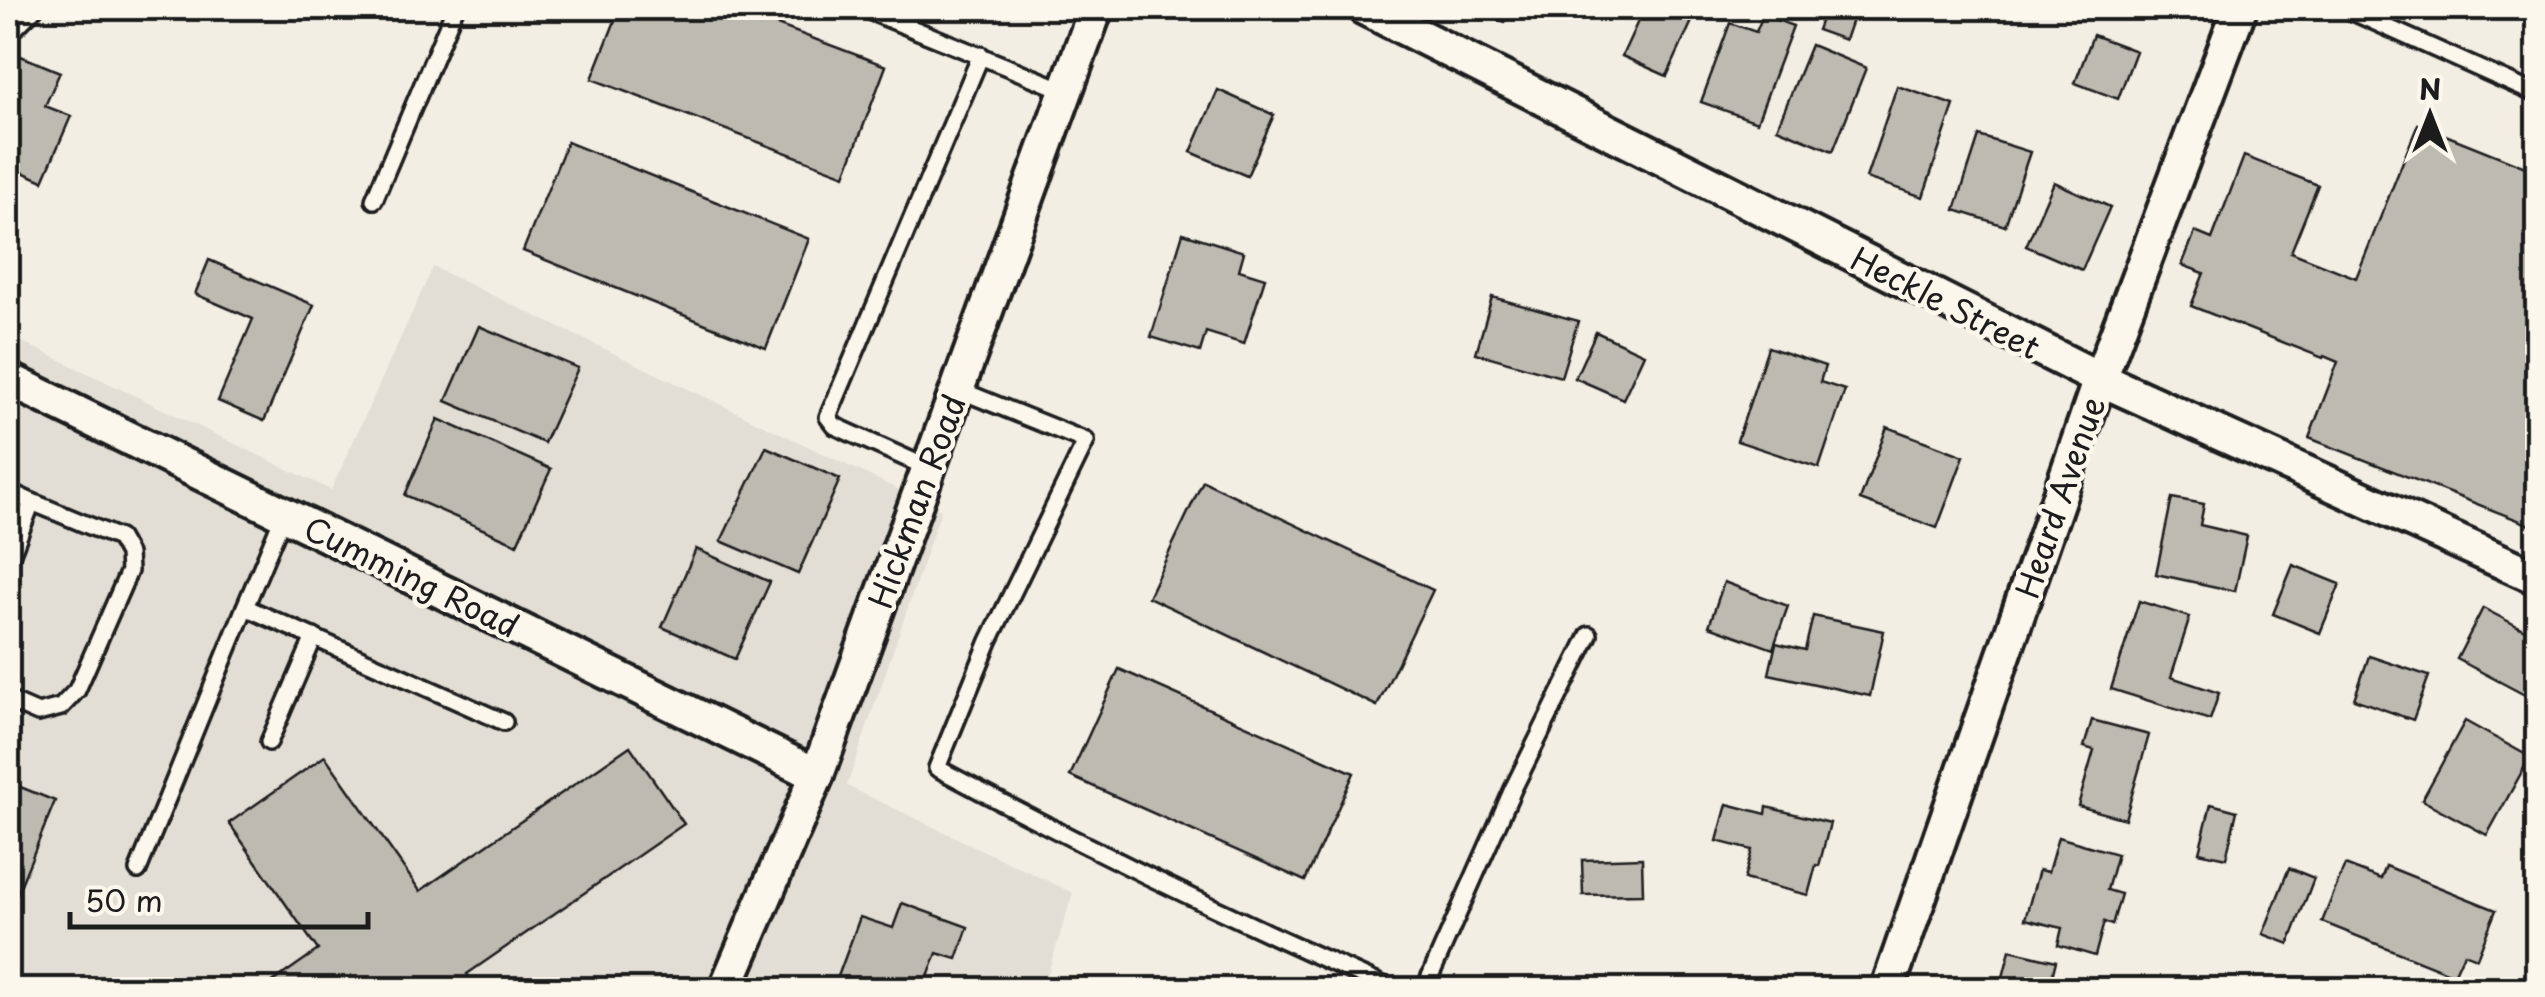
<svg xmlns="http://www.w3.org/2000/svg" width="2545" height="997" font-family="'Playpen Sans',sans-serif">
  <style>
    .built { fill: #e2ded5 }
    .building { fill: #bdbab1; stroke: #1c1c1c; stroke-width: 2.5 }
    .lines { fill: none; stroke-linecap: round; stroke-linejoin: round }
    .lane-casing { stroke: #1c1c1c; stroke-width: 22 }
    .street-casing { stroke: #1c1c1c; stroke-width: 40 }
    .lane { stroke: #fbf7ec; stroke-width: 15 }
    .street { stroke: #fbf7ec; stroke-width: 32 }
    .labels { text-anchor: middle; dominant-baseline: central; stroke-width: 9; stroke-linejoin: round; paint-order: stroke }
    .street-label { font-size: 32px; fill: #1c1c1c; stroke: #fbf7ec }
  </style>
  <rect width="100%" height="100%" fill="#f2eee4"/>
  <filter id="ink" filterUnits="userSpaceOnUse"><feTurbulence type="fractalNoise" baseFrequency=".01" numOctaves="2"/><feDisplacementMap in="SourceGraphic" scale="20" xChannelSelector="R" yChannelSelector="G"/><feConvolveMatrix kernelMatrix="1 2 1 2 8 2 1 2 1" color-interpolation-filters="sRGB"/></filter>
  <g filter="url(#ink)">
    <polygon class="built" points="433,267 941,510 847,786 1073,893 1043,989 8,989 8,335 331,490"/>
    <g class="building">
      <polygon points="620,8 732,8 886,66 845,175 592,79"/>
      <polygon points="1466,8 1511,8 1505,22"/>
      <polygon points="1644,8 1698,8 1667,76 1622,56"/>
      <polygon points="1825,8 1856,8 1845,40 1817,30"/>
      <polygon points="1763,15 1793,26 1757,122 1701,102 1730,23 1756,32"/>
      <polygon points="2093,35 2136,51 2118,99 2075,83"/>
      <polygon points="1811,45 1866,68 1833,151 1777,128"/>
      <polygon points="11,52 60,72 45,106 71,116 43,181 8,166 8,61"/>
      <polygon points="1897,86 1954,105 1923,197 1866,178"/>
      <polygon points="1218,90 1274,115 1247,176 1191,152"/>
      <polygon points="2418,124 2538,172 2538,528 2309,438 2338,362 2324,356 2323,358 2191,306 2204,273 2182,265 2195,232 2212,239 2244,156 2318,185 2291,252 2356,278"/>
      <polygon points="1979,136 2030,152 2005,226 1955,210"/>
      <polygon points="567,142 809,239 766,348 523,251"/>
      <polygon points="2054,182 2110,207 2082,270 2026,246"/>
      <polygon points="1183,233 1244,252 1239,270 1265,278 1244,344 1206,332 1200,352 1151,337"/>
      <polygon points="209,260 314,305 264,421 218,401 253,319 195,294"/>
      <polygon points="1492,297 1578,321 1561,377 1476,353"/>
      <polygon points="479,326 578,368 544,443 446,401"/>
      <polygon points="1596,332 1644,354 1623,399 1575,378"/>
      <polygon points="1768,347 1825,366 1820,382 1845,390 1819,468 1737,441"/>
      <polygon points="438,419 551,469 517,544 405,495"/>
      <polygon points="1887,427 1964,456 1937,528 1860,500"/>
      <polygon points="766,447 840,479 798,574 721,541"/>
      <polygon points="1203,481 1433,590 1377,706 1148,597"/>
      <polygon points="2172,498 2204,504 2200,525 2247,536 2235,591 2156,574"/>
      <polygon points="696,549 770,582 735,659 662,627"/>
      <polygon points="2293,565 2340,584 2320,633 2273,614"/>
      <polygon points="1724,582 1788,606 1773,649 1709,626"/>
      <polygon points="2139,601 2190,617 2171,677 2219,693 2210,720 2111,689"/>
      <polygon points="2483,608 2538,637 2538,702 2457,659"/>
      <polygon points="1813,616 1884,631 1870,696 1769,674 1776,643 1805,650"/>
      <polygon points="2369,656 2429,676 2413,720 2354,699"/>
      <polygon points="1119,669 1354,773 1305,881 1070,776"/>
      <polygon points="2092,720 2149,735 2125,819 2078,806 2094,750 2084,747"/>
      <polygon points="2465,721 2530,757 2487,835 2422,800"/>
      <polygon points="630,746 684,824 467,974 478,990 261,990 318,950 229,823 325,756 420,891"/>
      <polygon points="8,782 55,801 8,916"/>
      <polygon points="1727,804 1766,814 1767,807 1830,823 1819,866 1816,865 1808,895 1744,879 1752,850 1717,841"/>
      <polygon points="2211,804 2237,811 2226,858 2199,852"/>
      <polygon points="2058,837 2117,854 2107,890 2121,894 2112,925 2104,922 2095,956 2058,945 2062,928 2025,919 2039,870 2048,872"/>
      <polygon points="1642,858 1643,894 1583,895 1582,860"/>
      <polygon points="2345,865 2381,879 2386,866 2496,910 2477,958 2464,953 2454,975 2322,922"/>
      <polygon points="2289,868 2314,878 2289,944 2263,934"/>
      <polygon points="902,903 968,927 957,959 937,953 923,990 833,990 860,917 893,928"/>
      <polygon points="2010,950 2056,961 2050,984 2071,990 1990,990 1992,983 2001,985"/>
    </g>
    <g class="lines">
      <g class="lane-casing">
        <g id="lane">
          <polyline points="862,8 1066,91"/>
          <polyline points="2344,8 2538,95"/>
          <polyline points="8,28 17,26 35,8"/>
          <polyline points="374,200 455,8"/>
          <path d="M957,389L1086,441L989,641L937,768C1086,848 1239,922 1394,990"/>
          <polyline points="928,468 835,426 828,417 981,55"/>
          <polyline points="8,491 32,502 8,563"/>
          <polyline points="284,514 245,607 504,722"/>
          <polyline points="8,700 38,713 61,707 77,690 129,571 128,554 119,538 32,502"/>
          <polyline points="269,742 314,637"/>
          <polyline points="138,870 245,607"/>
          <polyline points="1424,990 1513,789 1589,635"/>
        </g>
      </g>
      <g class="street-casing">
        <g id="street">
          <polyline points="1364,8 2100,379 2538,578"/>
          <polyline points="8,379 817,775"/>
          <polyline points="725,990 817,775 1096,8"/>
          <polyline points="1887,990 2100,379 2240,8"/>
        </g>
      </g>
      <use href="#lane" class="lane"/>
      <use href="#street" class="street"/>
    </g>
  </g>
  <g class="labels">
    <g class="street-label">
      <text transform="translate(1946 302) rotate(27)">Heckle Street</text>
      <text transform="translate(2059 497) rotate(-71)">Heard Avenue</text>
      <text transform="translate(916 501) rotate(-70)">Hickman Road</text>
      <text transform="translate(412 576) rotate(26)">Cumming Road</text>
    </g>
  </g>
  <rect width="2545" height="997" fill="none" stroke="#fbf7ec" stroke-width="40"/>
  <rect x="20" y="20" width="2505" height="957" fill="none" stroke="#1c1c1c" stroke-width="4" filter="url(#ink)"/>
  <g transform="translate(2430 115)" stroke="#fbf7ec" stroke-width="8" paint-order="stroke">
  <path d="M0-8L18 38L0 25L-18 38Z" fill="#1c1c1c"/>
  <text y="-15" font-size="28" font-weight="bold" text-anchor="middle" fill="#1c1c1c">N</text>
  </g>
  <path d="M70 912v15h298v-15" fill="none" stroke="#1c1c1c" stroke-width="5"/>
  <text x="85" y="912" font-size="30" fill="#1c1c1c" stroke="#fbf7ec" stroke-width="8" paint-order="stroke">50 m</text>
</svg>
